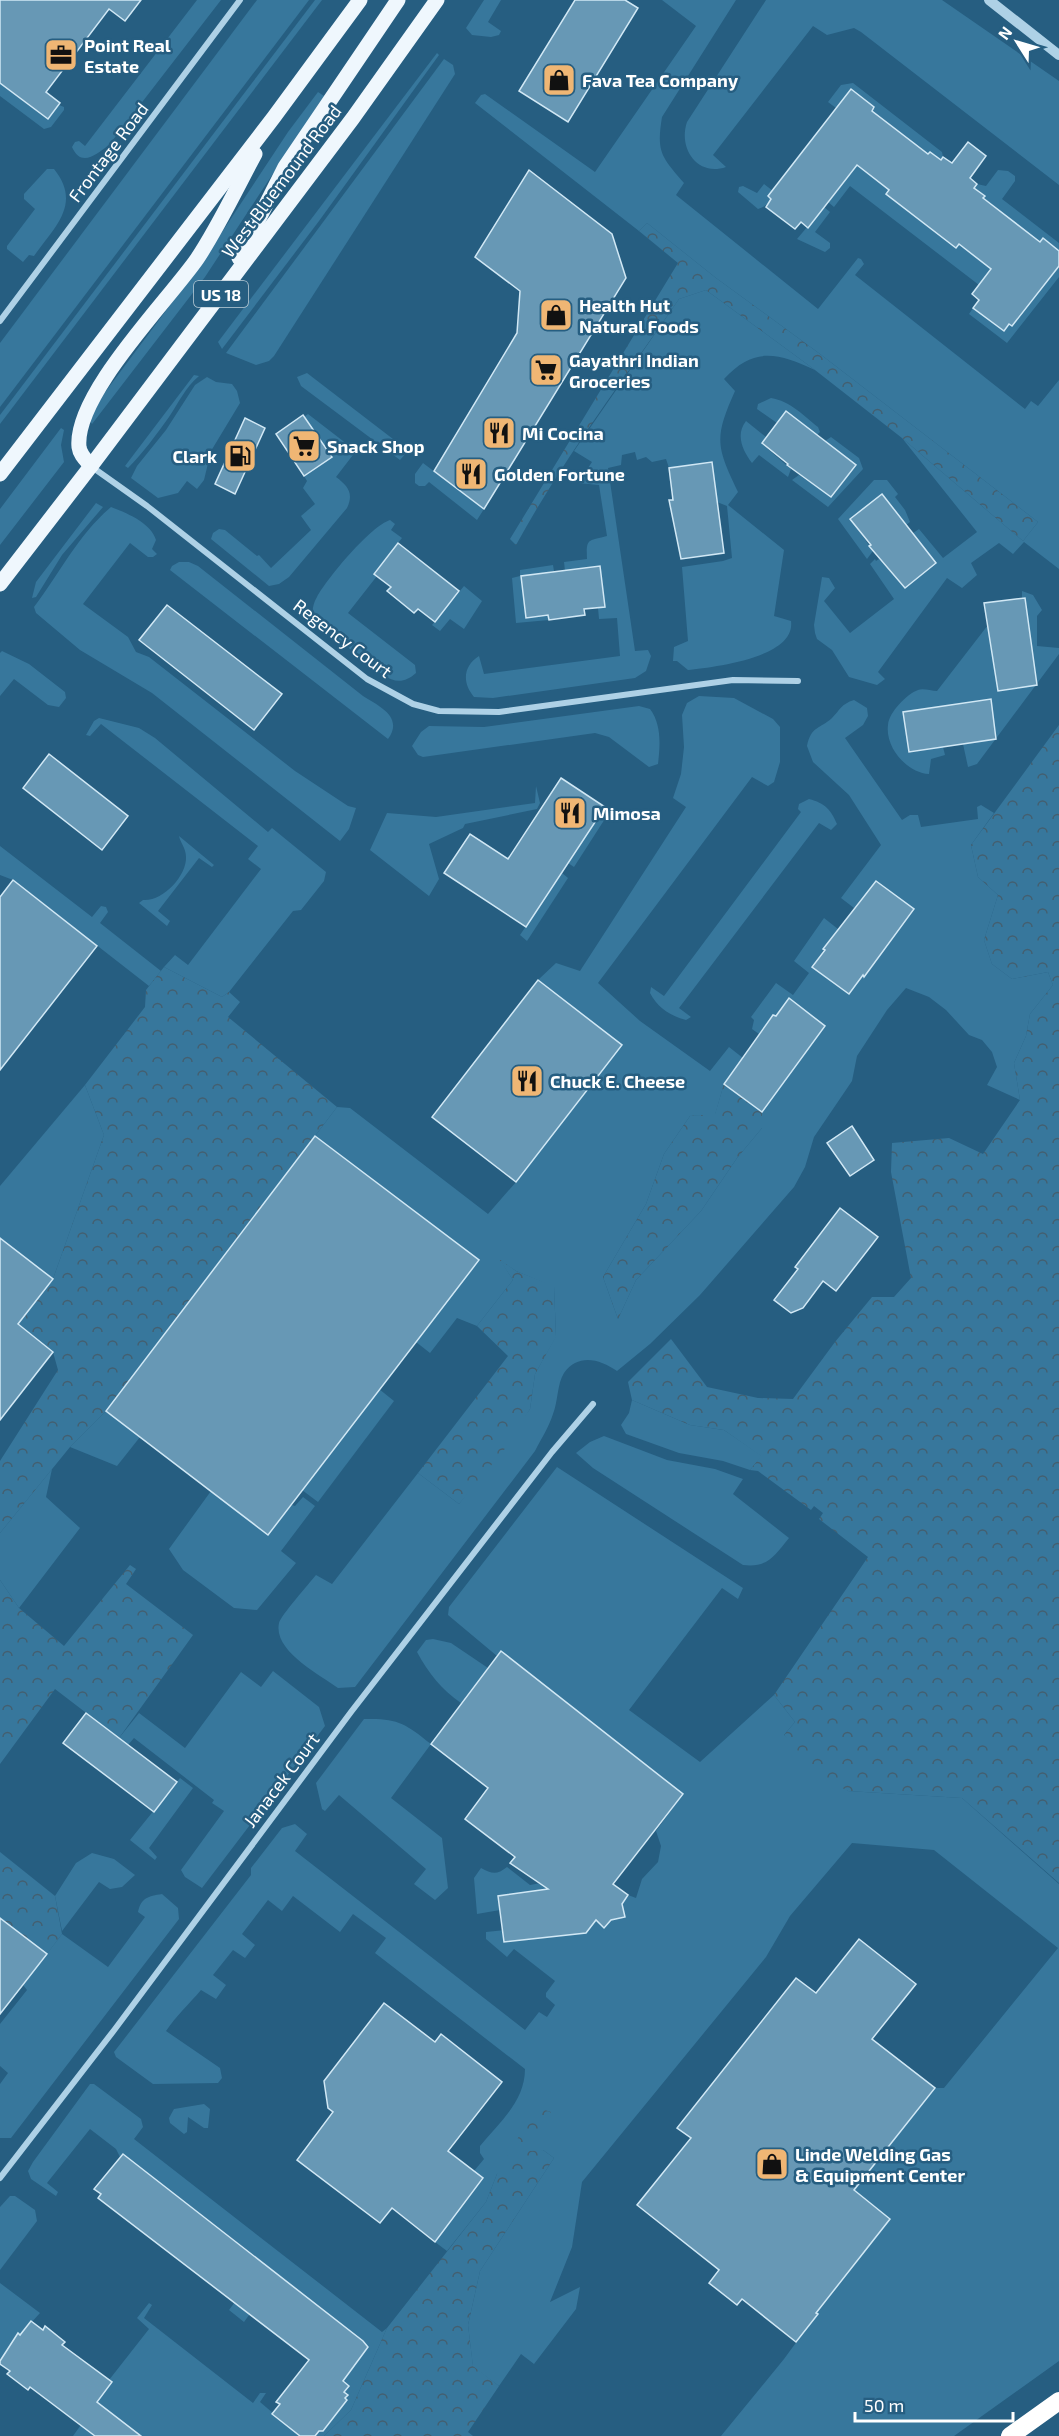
<svg xmlns="http://www.w3.org/2000/svg" width="1059" height="2436" font-family="'Exo 2',sans-serif">
  <style>
    .grass { fill: #37779c }
    .forest { fill: url(#forest-crowns) }
    .building { fill: #6798b5; stroke: #d1e8f5; stroke-width: 1.5 }
    .lines { fill: none; stroke-linecap: round; stroke-linejoin: round }
    .minor { stroke: #aed1e6; stroke-width: 6 }
    .tertiary { stroke: #aed1e6; stroke-width: 10 }
    .primary { stroke: #eff7fd; stroke-width: 15 }
    .motorway { stroke: #fff; stroke-width: 18 }
    .labels { text-anchor: middle; dominant-baseline: central; stroke-width: 5; stroke-linejoin: round; paint-order: stroke }
    .shield { fill: #265e81; stroke: #becfd9; stroke-width: 1.5 }
    .shield-label { font-size: 16px; font-weight: bold; fill: #fff }
    .poi-label { font-size: 18px; font-weight: bold; fill: #fff; stroke: #265e81; text-anchor: start }
    .street-label { font-size: 18px; fill: #fff; stroke: #265e81 }
  </style>
  <defs>
    <pattern id="forest-crowns" width="20" height="18" patternUnits="userSpaceOnUse" patternTransform="scale(1.5)"><rect width="20" height="18" fill="#37779c"/><path d="M2 6a3 3 0 1 1 6 0M12 15a3 3 0 1 1 6 0" fill="none" stroke="#435f70"/></pattern>
  </defs>
  <rect width="100%" height="100%" fill="#265e81"/>
  <g class="grass">
    <path d="M197,0H221L109,145C97,154 81,168 72,147L75,142L79,141L85,146Z"/>
    <polygon points="257,0 309,0 0,407 0,343"/>
    <polygon points="315,0 322,0 0,424 0,415"/>
    <polygon points="484,0 501,0 488,22 501,31 499,35 491,37 472,35 466,28"/>
    <path d="M662,0H736L662,117C656,153 662,157 684,183L676,195L818,309L858,258L861,259L864,264L855,275L1025,409L1031,401L1038,406L1059,380V569L1024,542L1013,554L999,543L971,563L977,575L962,588L947,578L878,672L885,679L877,685L849,677L832,650L817,639L815,633L814,625L822,577L829,578L835,588L824,601L850,633L894,599L870,564L875,559L876,561L879,559L905,588L936,563L913,533L919,529L943,558L977,532L902,438L1023,541L1038,522L820,354L716,278L647,223L639,231L475,103L481,95L485,94L595,172L696,26Z"/>
    <path d="M766,0H942L1059,81V185L861,32L854,28L827,35L813,26L713,155L726,167C697,177 678,148 687,122Z"/>
    <polygon points="437,53 439,55 319,221 222,349 218,342"/>
    <polygon points="444,59 453,65 455,74 274,356 269,361 256,365 226,353"/>
    <polygon points="0,83 47,119 59,105 64,107 64,110 51,127 44,129 0,96"/>
    <polygon points="853,83 942,152 943,157 941,160 930,152 928,154 872,111 874,107 836,108 828,102 841,85"/>
    <polygon points="318,92 324,96 205,277 92,424 90,421 97,403 203,261 288,132"/>
    <polygon points="862,158 889,190 956,248 959,244 980,260 996,262 979,285 850,186 834,207 828,202"/>
    <path d="M47,169H54C82,204 55,226 34,256L29,255L23,262L7,249V246L35,209L24,199V194Z"/>
    <polygon points="998,170 1008,171 1015,176 1015,181 1002,199 1059,243 1059,251 1043,239 1040,242 983,198 984,195 974,188 977,184 986,186"/>
    <path d="M764,184L773,191C771,201 768,206 758,209L738,192L739,187L743,186L757,193Z"/>
    <polygon points="824,207 830,212 815,232 830,243 830,248 825,252 797,239"/>
    <polygon points="1059,266 1059,277 1007,343 969,314 973,308 1004,331 1009,324 1012,326"/>
    <path d="M706,290L815,370C778,353 754,346 724,379L735,391C714,438 716,446 738,492L728,505L784,550L774,616L791,621C796,658 713,667 688,670L677,661H673L674,647L688,641L682,567L723,561L732,558L727,506L717,502L711,462L669,468L666,459L652,462L646,457L637,460L635,452L622,455L621,465L608,468L635,651L648,650L651,656L646,671L635,678L493,698L474,697C462,683 463,666 479,656L484,674L620,656L617,618L599,619L598,608L605,606L600,567L565,571L564,562L587,559C586,538 588,541 607,536L599,485L578,483L592,462L574,451L679,299Z"/>
    <polygon points="307,373 406,449 407,452 400,460 301,386 297,377"/>
    <path d="M194,375L199,376C185,388 179,402 169,417C156,435 143,453 128,468L125,466Z"/>
    <polygon points="207,377 216,382 232,384 237,391 240,403 211,451 204,480 197,489 187,481 178,493 158,498 131,478 137,466 166,430 195,385"/>
    <path d="M771,398C790,401 804,416 818,427L820,432L817,435L777,423L757,409L758,404Z"/>
    <path d="M308,414L356,451L336,477C348,486 354,493 347,508L289,577L279,584L269,586L211,539L213,533L219,529L225,530L257,556L259,555L271,568L311,530L301,516L315,504L303,488L307,481L304,476L331,457L304,417Z"/>
    <path d="M746,421L766,437L762,444L791,469L788,477L759,455L752,463C743,451 735,435 746,421Z"/>
    <polygon points="61,428 64,430 61,445 64,462 0,545 0,509"/>
    <polygon points="831,437 859,458 863,469 828,507 792,480 799,475 832,497 856,465 825,441"/>
    <polygon points="423,463 484,509 477,520 429,482 425,486 419,486 415,483 415,474"/>
    <polygon points="874,480 887,480 898,494 895,497 905,510 910,522 906,525 882,494 851,519 873,551 867,559 838,519"/>
    <polygon points="96,503 103,507 62,555 36,597 32,598 36,582"/>
    <path d="M111,507C127,513 151,523 156,540L152,549L157,554L153,557H148L130,543L83,604L128,637L136,652L149,657L295,771L348,806L356,808L349,829L340,841L152,693L80,650L36,613L34,607C60,573 78,535 111,507Z"/>
    <path d="M390,520L395,524L391,530L402,538L374,573L377,576L348,613L415,665L416,673C405,683 395,683 383,675L312,619C312,612 313,603 317,597C328,577 371,526 390,520Z"/>
    <path d="M179,562H189L198,566L363,696C379,706 404,717 388,739L170,570L172,566Z"/>
    <polygon points="553,565 554,571 521,577 526,617 548,615 549,620 516,623 512,578 520,576 520,570"/>
    <polygon points="464,586 482,601 464,629 450,619 440,631 432,625"/>
    <path d="M1022,591L1033,595L1042,610L1037,616V646L1059,648V654L977,764L968,767L963,744L996,739L991,700L904,712L909,752L943,747L945,755L931,759L929,774C907,773 885,747 888,725C889,712 907,694 918,690C923,688 931,691 937,691L988,625L998,691L1037,685L1025,598H1022Z"/>
    <polygon points="2,651 29,664 65,692 66,698 59,707 48,705 14,679 0,696 0,653"/>
    <path d="M699,696L734,698L773,719L780,727V762L774,782L768,786L752,777L598,983L640,1021L710,1071L729,1047L743,1058L724,1084L715,1115L690,1116L664,1154L646,1204L603,1277L618,1319L636,1280L701,1211L737,1158L762,1128V1112L825,1026L789,999L776,1016L773,1015L759,1034L752,1029L754,1020L751,1017L776,983L793,995L809,973L794,961L824,918L838,929L812,967L849,994L863,975L865,976L914,910L876,881L854,908L841,898L881,845L849,795L813,762L807,746C811,726 820,729 832,718C840,710 841,704 854,700L867,708L868,716L863,725L845,738L902,820L910,815H918L921,827L978,819L977,807L981,805L994,813L971,845L978,877L998,895L984,940L992,964L1012,979L1048,972L1053,985L1030,1014L1026,1036L1014,1063L1020,1100L987,1085L997,1067L992,1052L982,1040L969,1035L946,1010L929,997L906,988L887,1010L857,1056L852,1081L814,1137L805,1167L794,1187L700,1295L650,1344L617,1371C600,1359 578,1353 564,1373C557,1384 558,1402 553,1414C549,1427 541,1439 535,1451L355,1687L338,1688C319,1674 273,1651 279,1623C282,1614 308,1585 316,1575L332,1584L418,1473L459,1504L530,1409L535,1374L556,1336L554,1287L516,1271L501,1261L513,1280L477,1326L457,1318L430,1353L416,1342L478,1260L315,1136L337,1107L350,1108L488,1214L516,1182L622,1045L538,980L556,963L580,971L686,807L673,798L681,774L684,747L682,715L687,703Z"/>
    <path d="M639,706L650,709C662,725 660,746 658,764L649,767L609,737L595,733L423,757L418,755L412,746L421,732L429,726L484,727Z"/>
    <polygon points="99,718 139,728 155,738 268,832 272,828 326,872 324,881 301,910 293,911 229,992 222,997 164,967 175,955 188,965 261,869 248,859 258,846 101,724 90,736 86,735 94,721"/>
    <polygon points="536,786 540,803 537,809 465,824 463,828 429,844 439,879 429,896 370,850 387,813 436,817 535,803"/>
    <path d="M809,799C825,803 831,810 837,824L831,830L819,823L679,1008L691,1017L686,1020C670,1016 657,1007 650,993L651,987L664,996L801,812L798,809L799,804Z"/>
    <polygon points="605,807 610,811 574,867 568,863"/>
    <path d="M179,836L214,865L212,867L199,858L158,911L170,921L167,926L139,903L143,900C162,902 187,876 186,857C186,848 180,842 179,836Z"/>
    <polygon points="0,846 92,917 101,906 106,907 108,912 100,923 161,971 149,986 13,880 0,875"/>
    <polygon points="562,873 568,878 527,941 520,935"/>
    <polygon points="85,1085 104,1135 53,1279 0,1238 0,1186"/>
    <polygon points="379,1389 394,1401 318,1502 302,1490"/>
    <polygon points="632,1400 690,1425 724,1430 762,1456 750,1470 723,1461 679,1453 626,1434 621,1425 629,1413"/>
    <polygon points="106,1411 140,1437 117,1466 70,1447"/>
    <path d="M604,1436L667,1460L715,1469L743,1479L733,1494L789,1538C774,1556 768,1568 743,1565L593,1468L576,1453L590,1442Z"/>
    <path d="M557,1467L743,1588L738,1599L722,1588L629,1710L700,1762L774,1695L795,1722L784,1735L848,1791L962,1798L1059,1884V2361L954,2436H721L784,2359L817,2314L816,2313L890,2219L854,2190L935,2088H944L1058,1948L934,1850L852,1843L790,1916L766,1957L582,2182L572,2247L550,2302L580,2287L576,2309L534,2364L521,2354L499,2386L473,2367L468,2325L480,2271L554,2158L543,2150L497,2174L486,2202L447,2251L435,2242L483,2179L474,2171L484,2159L480,2153V2146C500,2122 525,2101 525,2069L375,1953L386,1938L353,1914L340,1932L293,1896L282,1911L268,1900L242,1934L255,1945L245,1958L233,1950L213,1975L226,1985L216,1999L201,1990C189,2004 177,2015 166,2031L220,2068L222,2078L218,2083L153,2084L116,2057L114,2052L251,1875V1868L282,1828L295,1824L307,1834L295,1851L525,2030L539,2012L547,2017L555,2005L546,1997V1993L555,1981L514,1949L507,1957L486,1939V1932L596,1920L604,1928L628,1895L636,1898L642,1879L658,1862L661,1846L656,1831L683,1794L501,1651L497,1656L448,1615L449,1607Z"/>
    <polygon points="52,1469 46,1497 80,1528 19,1608 0,1580 0,1533"/>
    <polygon points="211,1491 268,1534 292,1505 295,1506 303,1497 315,1506 281,1551 296,1563 257,1610 234,1608 183,1570 169,1549"/>
    <path d="M433,1639L451,1643L488,1668L461,1703C441,1689 429,1674 417,1652L426,1640Z"/>
    <polygon points="273,1671 319,1707 325,1726 202,1888 185,1877 181,1870 224,1811 212,1803 214,1800 134,1738 128,1745 119,1738 139,1713 185,1748 241,1672 261,1687"/>
    <path d="M364,1719C397,1718 405,1723 431,1744L391,1798L442,1838L448,1888L435,1900L414,1884L426,1869L339,1795L325,1811L322,1809L316,1783Z"/>
    <polygon points="180,1778 193,1788 149,1848 157,1857 155,1860 130,1840"/>
    <polygon points="92,1853 114,1859 135,1875 122,1887 110,1889 99,1882 62,1931 55,1896 76,1863"/>
    <path d="M507,1867L530,1885L541,1883L549,1889L499,1896L500,1910L477,1914L474,1878L481,1868C492,1874 497,1875 507,1867Z"/>
    <path d="M162,1894L178,1908L179,1919L11,2138H0V2084L8,2073L0,2066V2024L27,1990L23,1985L62,1934L108,1967L145,1917L138,1912C141,1898 148,1896 162,1894Z"/>
    <path d="M90,2084H94L141,2119L143,2127L134,2139L382,2332L387,2328L351,2410L324,2436H310C323,2431 330,2424 335,2410L339,2411L347,2400L345,2398L347,2394L344,2392L349,2386L343,2381L368,2348L363,2341L278,2275L244,2322L229,2310L264,2263L123,2154L120,2157L116,2149L90,2129L47,2183L58,2192L56,2196L31,2179L28,2171L33,2162Z"/>
    <polygon points="204,2104 210,2109 208,2128 204,2128 188,2117 187,2132 184,2134 170,2123 169,2118 174,2109"/>
    <polygon points="10,2196 15,2196 35,2210 37,2221 0,2270 0,2207"/>
    <polygon points="0,2283 40,2313 20,2335 18,2334 0,2361"/>
    <polygon points="149,2303 152,2305 144,2318 253,2403 260,2393 266,2393 260,2402 300,2436 73,2436 111,2383 109,2380 149,2329 137,2318"/>
  </g>
  <g class="forest">
    <path d="M647,223L716,278L820,354L1038,522L1023,541L902,438L815,370L706,290L679,299C623,380 563,459 516,545L510,539L678,263L639,231Z"/>
    <polygon points="1059,725 1059,1883 962,1798 848,1791 819,1776 784,1735 795,1722 774,1695 868,1557 819,1519 823,1513 814,1506 811,1510 758,1471 750,1470 761,1456 724,1430 690,1425 632,1400 628,1382 671,1339 707,1387 758,1398 793,1399 835,1342 872,1297 894,1297 911,1278 891,1172 892,1143 949,1138 983,1154 1020,1100 1014,1063 1026,1036 1030,1014 1053,985 1048,972 1012,979 992,964 984,940 998,895 978,877 971,845"/>
    <polygon points="164,967 222,997 229,992 240,1002 228,1017 337,1107 106,1411 70,1447 0,1533 0,1461 58,1370 53,1352 18,1324 53,1279 104,1135 85,1085 145,1007 146,990"/>
    <polygon points="724,1084 762,1112 762,1128 737,1158 701,1211 636,1280 618,1319 603,1277 646,1204 664,1154 690,1116 715,1114"/>
    <polygon points="499,1259 516,1271 554,1286 556,1337 535,1374 530,1409 504,1450 459,1504 418,1473 508,1356 477,1326 513,1280"/>
    <polygon points="130,1565 136,1569 126,1584 193,1635 119,1738 55,1689 0,1764 0,1580 19,1608 64,1646"/>
    <polygon points="0,1852 55,1896 62,1934 47,1954 0,1918"/>
    <polygon points="536,2107 551,2112 530,2151 543,2150 554,2158 480,2271 468,2325 473,2366 499,2386 468,2432 473,2436 324,2436 351,2410 387,2328 486,2202 497,2174"/>
  </g>
  <g class="building">
    <polygon points="0,0 141,0 125,21 109,9 46,92 60,103 48,119 0,83"/>
    <polygon points="575,0 625,0 638,8 568,122 519,91"/>
    <polygon points="851,89 874,107 872,111 928,154 930,152 941,160 943,157 952,163 968,142 986,156 970,178 977,184 974,188 985,196 983,198 1040,242 1043,238 1059,251 1059,266 1012,326 1009,324 1004,331 973,308 979,300 972,294 991,269 959,244 956,248 886,194 889,190 857,165 808,228 801,222 795,229 766,207 771,199 768,196"/>
    <polygon points="529,170 612,234 626,278 484,509 434,471 517,333 520,291 475,257"/>
    <polygon points="786,411 856,465 831,497 787,465 788,464 762,443"/>
    <polygon points="303,415 332,457 304,476 276,434"/>
    <polygon points="245,418 265,428 235,494 215,484"/>
    <polygon points="712,462 724,553 681,559 669,500 673,500 669,468"/>
    <polygon points="882,494 936,563 905,588 869,546 871,545 850,519"/>
    <polygon points="398,543 459,591 435,622 418,609 414,613 387,591 391,587 374,574"/>
    <polygon points="600,566 605,607 584,609 585,615 549,620 548,615 526,618 521,576"/>
    <polygon points="1025,598 1037,685 998,691 984,603"/>
    <polygon points="167,605 282,694 254,730 139,640"/>
    <polygon points="991,699 996,739 909,752 903,712"/>
    <polygon points="49,754 128,816 102,850 23,788"/>
    <polygon points="561,778 605,807 526,927 444,873 470,834 508,859"/>
    <polygon points="13,880 97,946 0,1070 0,897"/>
    <polygon points="876,881 914,909 864,977 863,975 849,994 812,967 825,950 823,949"/>
    <polygon points="538,980 622,1045 516,1182 432,1117"/>
    <polygon points="789,998 825,1026 762,1112 724,1084 773,1015 776,1016"/>
    <polygon points="852,1126 874,1160 850,1176 827,1143"/>
    <polygon points="315,1136 479,1260 268,1535 106,1411"/>
    <polygon points="840,1208 878,1237 836,1291 823,1281 803,1308 791,1313 774,1300 798,1269 795,1267"/>
    <polygon points="0,1238 53,1279 18,1324 53,1352 0,1420"/>
    <polygon points="501,1651 683,1794 613,1884 628,1895 622,1904 625,1917 611,1920 604,1928 596,1920 586,1933 504,1942 498,1896 548,1889 510,1863 515,1857 465,1819 488,1788 431,1744"/>
    <polygon points="86,1713 177,1782 154,1812 63,1743"/>
    <polygon points="0,1918 47,1954 0,2014"/>
    <polygon points="859,1939 916,1984 872,2039 935,2088 854,2190 890,2219 816,2313 818,2314 796,2342 742,2299 737,2305 709,2283 719,2270 637,2205 691,2138 677,2128 796,1978 816,1993"/>
    <polygon points="384,2003 435,2042 441,2034 502,2082 448,2151 483,2178 435,2242 392,2208 380,2223 297,2160 333,2112 328,2108 324,2081"/>
    <polygon points="123,2154 363,2341 368,2347 343,2381 349,2386 344,2392 348,2395 345,2398 347,2400 323,2431 319,2431 315,2436 300,2436 272,2414 280,2404 276,2402 309,2360 98,2198 101,2194 94,2189"/>
    <polygon points="31,2321 43,2330 45,2326 65,2342 62,2345 112,2382 97,2402 141,2436 95,2436 30,2387 28,2390 7,2374 10,2371 0,2364 0,2361 18,2333 20,2335"/>
  </g>
  <g class="lines">
    <g class="minor">
      <polyline points="0,321 240,0"/>
      <polyline points="92,467 147,506 367,679 413,704 439,711 499,712 733,680 798,681"/>
      <polyline points="0,2178 115,2029 351,1712 552,1452 593,1404"/>
    </g>
    <polyline class="tertiary" points="989,0 1059,55"/>
    <g class="primary">
      <polyline points="239,258 285,167 398,0"/>
      <path d="M91,466C86,460 80,455 79,447C74,395 167,302 197,259C219,226 236,189 255,154"/>
      <polyline points="0,474 274,117 360,0"/>
      <polyline points="0,584 91,466 353,118 437,0"/>
    </g>
    <polyline class="motorway" points="1010,2436 1059,2401"/>
  </g>
  <defs>
    <g id="office-square" transform="scale(1.725)"><rect x="-9" y="-9" width="18" height="18" rx="4" fill="#efb674" stroke="#265e81"/><path d="M-6-3h4V-5.5h4V-3h4V5H-6ZM-1-4.5V-3h2v-1.5ZM-6 0V1H6V0Z" fill="#111"/></g>
    <g id="shop-square" transform="scale(1.725)"><rect x="-9" y="-9" width="18" height="18" rx="4" fill="#efb674" stroke="#265e81"/><path d="M-5-2.5h2.3a2.7 3.5 0 0 1 5.4 0H5L5.5 6h-11ZM-1.5-2.5h3a1.5 2.3 0 0 0-3 0Z" fill="#111"/></g>
    <g id="supermarket-square" transform="scale(1.725)"><rect x="-9" y="-9" width="18" height="18" rx="4" fill="#efb674" stroke="#265e81"/><path d="M-6-5.5h2.5l.6 2H6L4.5 2H-2.5L-4.4-4H-6ZM-1.5 3.2a1.3 1.3 0 1 0 .1 0ZM3 3.2a1.3 1.3 0 1 0 .1 0Z" fill="#111"/></g>
    <g id="restaurant-square" transform="scale(1.725)"><rect x="-9" y="-9" width="18" height="18" rx="4" fill="#efb674" stroke="#265e81"/><path d="M-5-6h1v4h1v-4h1v4h1v-4h1v5L-1.5 .5V6h-2V.5L-5-1ZM5-6V6H3V1.5H1.5Q1.5-4 5-6Z" fill="#111"/></g>
    <g id="fuel-square" transform="scale(1.725)"><rect x="-9" y="-9" width="18" height="18" rx="4" fill="#efb674" stroke="#265e81"/><path d="M-5.5-6h7V0h2V4h1.3V-2.5L3-4.5l.8-.8L6-3V5H2.5V1h-1V6h-7ZM-4.2-4.7v3.2H.2V-4.7Z" fill="#111"/></g>
  </defs>
  <g fill-rule="evenodd">
    <use href="#office-square" x="61" y="55"/>
    <use href="#shop-square" x="559" y="80"/>
    <use href="#shop-square" x="556" y="315"/>
    <use href="#supermarket-square" x="546" y="370"/>
    <use href="#restaurant-square" x="499" y="433"/>
    <use href="#supermarket-square" x="304" y="446"/>
    <use href="#fuel-square" x="240" y="456"/>
    <use href="#restaurant-square" x="471" y="474"/>
    <use href="#restaurant-square" x="570" y="813"/>
    <use href="#restaurant-square" x="527" y="1081"/>
    <use href="#shop-square" x="772" y="2164"/>
  </g>
  <g class="labels">
    <rect class="shield" x="194" y="281" width="54" height="26" rx="4.5"/>
    <g class="shield-label">
      <text x="221" y="294">US 18</text>
    </g>
    <g class="poi-label">
      <text x="84" y="45">Point Real<tspan x="84" dy="21">Estate</tspan></text>
      <text x="582" y="80">Fava Tea Company</text>
      <text x="579" y="305">Health Hut<tspan x="579" dy="21">Natural Foods</tspan></text>
      <text x="569" y="360">Gayathri Indian<tspan x="569" dy="21">Groceries</tspan></text>
      <text x="522" y="433">Mi Cocina</text>
      <text x="327" y="446">Snack Shop</text>
      <text x="217" y="456" text-anchor="end">Clark</text>
      <text x="494" y="474">Golden Fortune</text>
      <text x="593" y="813">Mimosa</text>
      <text x="550" y="1081">Chuck E. Cheese</text>
      <text x="795" y="2154">Linde Welding Gas<tspan x="795" dy="21">&amp; Equipment Center</tspan></text>
    </g>
    <g class="street-label">
      <text transform="translate(108 152) rotate(-53)">Frontage Road</text>
      <text transform="translate(281 181) rotate(-53)">West Bluemound Road</text>
      <text transform="translate(343 638) rotate(37)">Regency Court</text>
      <text transform="translate(281 1780) rotate(-53)">Janacek Court</text>
    </g>
  </g>
  <g transform="translate(1017 42) rotate(307)" stroke="#265e81" stroke-width="4.5" paint-order="stroke">
  <path d="M0-4.5L10 22L0 15L-10 22Z" fill="#ffffff"/>
  <text y="-9" font-size="16" font-weight="bold" text-anchor="middle" fill="#ffffff">N</text>
  </g>
  <path d="M855 2412v9h158v-9" fill="none" stroke="#ffffff" stroke-width="3"/>
  <text x="864" y="2412" font-size="18" fill="#ffffff" stroke="#265e81" stroke-width="4.5" paint-order="stroke">50 m</text>
</svg>
